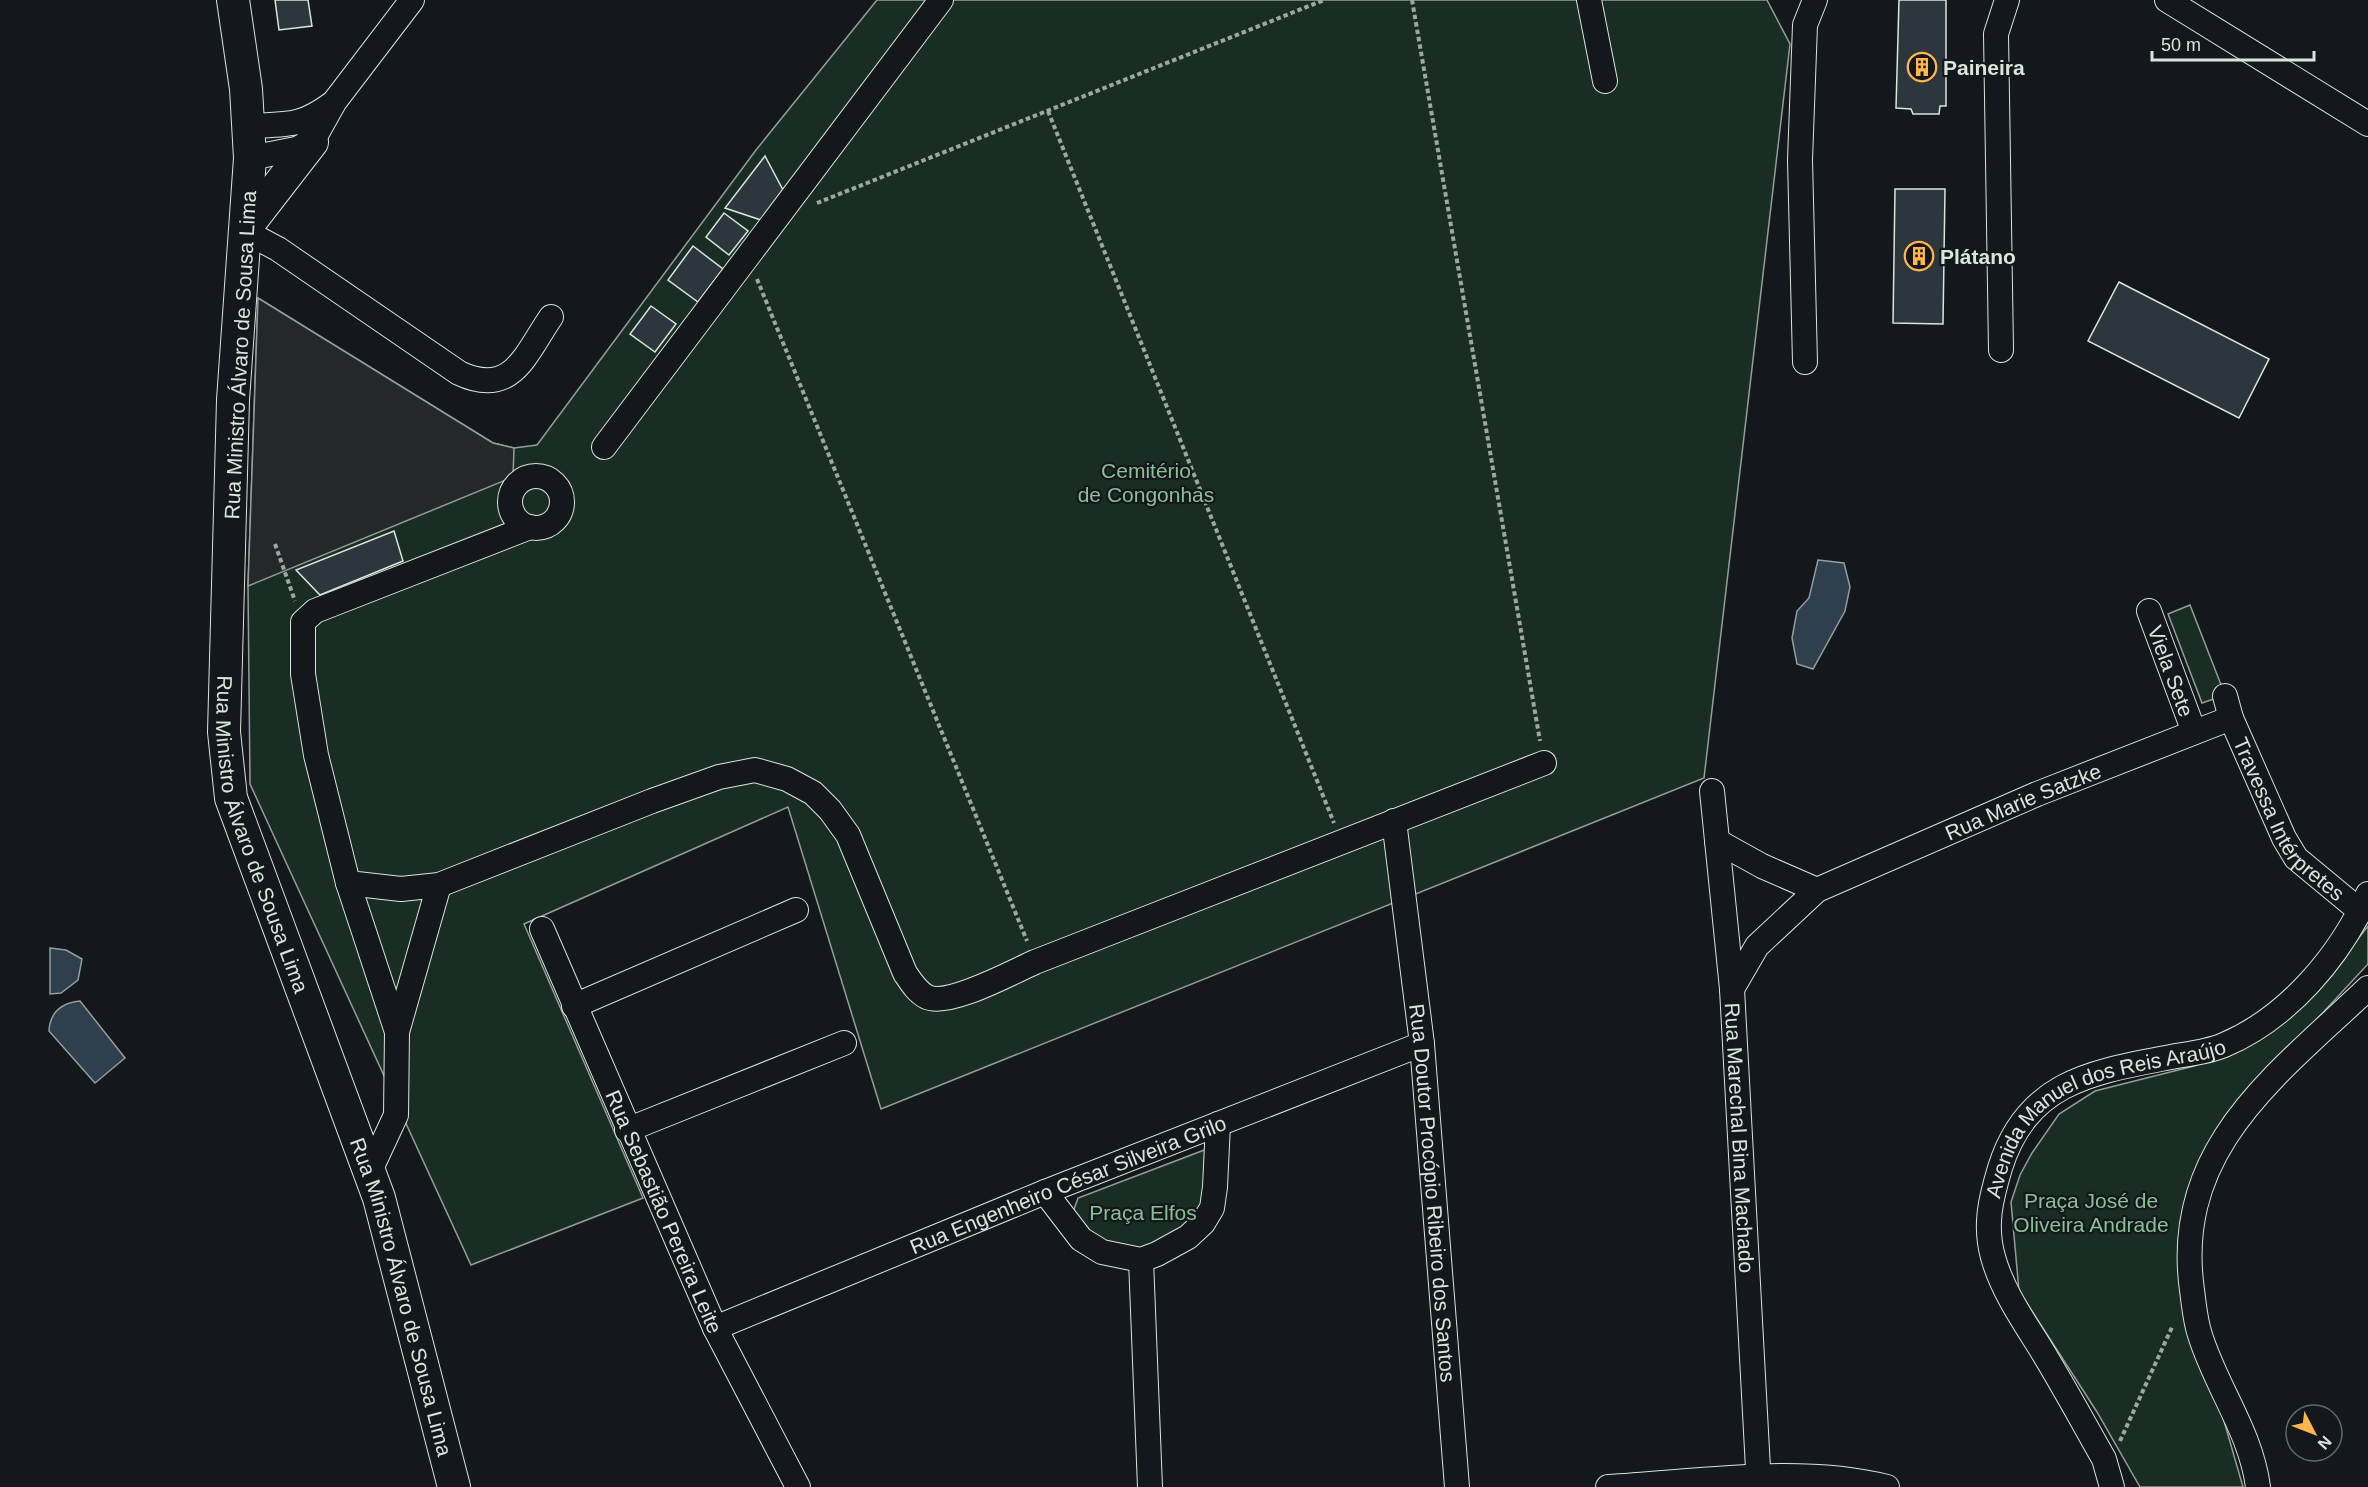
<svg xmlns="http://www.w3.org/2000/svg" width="2368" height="1487" font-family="Arial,sans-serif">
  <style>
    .green { fill: #1a2d24; stroke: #939e99; stroke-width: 1.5 }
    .parking { fill: #24282b; stroke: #939e99; stroke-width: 1.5 }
    .water { fill: #2f3f4d; stroke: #939e99; stroke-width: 1.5 }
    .building { fill: #2c363c; stroke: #d8e6dc; stroke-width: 1.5 }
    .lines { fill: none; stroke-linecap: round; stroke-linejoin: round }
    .minor-casing { stroke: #d8e6dc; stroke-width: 26 }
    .major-casing { stroke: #d8e6dc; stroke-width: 34 }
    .path { stroke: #9da8a2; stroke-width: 4; stroke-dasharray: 4.5 3; stroke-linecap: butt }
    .minor { stroke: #14181c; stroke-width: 24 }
    .major { stroke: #14181c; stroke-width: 32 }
    .labels { text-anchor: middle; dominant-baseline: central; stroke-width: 4.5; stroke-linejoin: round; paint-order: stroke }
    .poi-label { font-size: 21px; font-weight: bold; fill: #d8e6dc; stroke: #14181c; text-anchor: start }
    .street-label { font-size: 21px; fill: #d8e6dc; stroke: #14181c }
    .park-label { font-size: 21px; fill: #8ac095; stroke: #14181c }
  </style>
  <rect width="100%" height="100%" fill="#14181c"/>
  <g class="green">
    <polygon points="877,0 1767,0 1790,44 1704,778 881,1109 788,807 524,924 643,1198 471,1265 250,784 248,586 258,298 493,443 514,448 537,445 756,150"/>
    <polygon points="2190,605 2225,695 2202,703 2168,614"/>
    <polygon points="2368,926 2368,964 2240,1102 2182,1221 2222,1414 2243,1487 2140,1487 2097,1412 2019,1291 2011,1202 2020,1175 2032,1153 2059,1114 2095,1091 2194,1066 2258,1039 2321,986"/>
    <polygon points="1207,1149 1201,1214 1149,1249 1101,1245 1073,1212 1078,1198"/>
  </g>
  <polygon class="parking" points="258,298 493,443 514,448 513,477 248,586"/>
  <g class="water">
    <polygon points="1818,560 1844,563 1850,587 1845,611 1813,669 1797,664 1792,638 1797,611 1809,598"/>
    <polygon points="50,948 66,950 82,959 78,980 61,993 50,994"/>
    <path d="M80,1001L125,1058L95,1083L49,1031C50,1012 61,1003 80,1001Z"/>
  </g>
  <g class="building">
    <polygon points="275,0 308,0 312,26 279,30"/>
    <polygon points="1899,0 1946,0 1946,106 1940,106 1939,114 1913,114 1911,109 1896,108"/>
    <polygon points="765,156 783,190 761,220 725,208"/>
    <polygon points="1895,189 1945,189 1943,324 1893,323"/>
    <polygon points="724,213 748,231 729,255 706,237"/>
    <polygon points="693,246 723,269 698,302 668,280"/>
    <polygon points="2119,282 2269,359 2239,418 2088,341"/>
    <polygon points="651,306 676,324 655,352 630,334"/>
    <polygon points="394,531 403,561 320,595 296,570"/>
  </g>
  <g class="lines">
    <g class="minor-casing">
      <g id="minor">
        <polyline points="1589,0 1605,81"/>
        <polyline points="2167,0 2368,124"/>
        <path d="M248,126C288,124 301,127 333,103"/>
        <polyline points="250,158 296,149 312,142 335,101 412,0"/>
        <path d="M246,232L278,249L459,373C512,398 525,355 551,317"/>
        <polyline points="2001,350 1996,34 2007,0"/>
        <polyline points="1805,362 1800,160 1805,25 1815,0"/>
        <polyline points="604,447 941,0"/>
        <circle cx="536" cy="502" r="26"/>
        <path d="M530,527L315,611L303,622V674L316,755L348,883L401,889L439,885L652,801L719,777L755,770L787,779L813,793L830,810L848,835L905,973C911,982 917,992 927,997C949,1007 1012,972 1035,962L1544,763"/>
        <path id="s1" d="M2149,611L2194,732"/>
        <path id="s2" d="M2225,696L2231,718L2284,838L2296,858L2360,911"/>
        <path id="s3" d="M1712,791L1732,989L1759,1487"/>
        <path id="s4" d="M1394,821L1422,1044L1457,1487"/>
        <polyline points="1717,841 1762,866 1817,890"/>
        <polyline points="348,883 397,1032"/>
        <path id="s5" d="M542,929L715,1328L798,1487"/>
        <path id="s6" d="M1732,989L1757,946L1817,890L2037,794L2231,718"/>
        <polyline points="574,1006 796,910"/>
        <polyline points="627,1130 844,1043"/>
        <polyline points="369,1173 396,1115 397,1032 439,885"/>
        <polyline points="1045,1192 1081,1239 1102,1252 1141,1260 1157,1254 1188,1237 1203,1223 1212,1208 1215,1187 1218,1124"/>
        <polyline points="1141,1260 1150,1487"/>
        <path id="s7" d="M715,1328L1045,1192L1422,1044"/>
        <path d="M1608,1487C1697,1482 1800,1465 1887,1487"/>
        <path id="s8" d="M2112,1487L2104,1459C2083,1422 2063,1385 2041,1349C2023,1320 2002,1290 1993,1257C1984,1225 1991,1198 2000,1168C2027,1081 2093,1072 2171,1057C2188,1054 2208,1052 2224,1045C2288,1018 2340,956 2368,894"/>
        <path d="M2258,1487C2251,1432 2216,1387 2200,1335C2195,1320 2194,1305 2192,1290C2172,1148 2277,1075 2368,988"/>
      </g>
    </g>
    <g class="major-casing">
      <g id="major">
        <path id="s9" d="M233,0L246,89L250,158L233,400L224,732L231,798L379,1198L454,1487"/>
        <polyline points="247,226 312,142"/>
      </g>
    </g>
    <g class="path">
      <polyline points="1412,0 1540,741"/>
      <polyline points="1048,111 1334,823"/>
      <polyline points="817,203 1324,0"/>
      <polyline points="757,279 1027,941"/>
      <polyline points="275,544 295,601"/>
      <polyline points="2120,1441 2173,1325"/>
    </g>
    <use href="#minor" class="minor"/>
    <use href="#major" class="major"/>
  </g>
  <defs>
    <g id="building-ring" transform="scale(1.5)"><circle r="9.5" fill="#14181c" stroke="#ffb74d" stroke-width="1.5"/><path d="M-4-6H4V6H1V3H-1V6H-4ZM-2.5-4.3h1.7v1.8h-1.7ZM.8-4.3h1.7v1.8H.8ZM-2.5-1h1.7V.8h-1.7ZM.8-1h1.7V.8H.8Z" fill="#ffb74d"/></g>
  </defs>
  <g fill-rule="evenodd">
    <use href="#building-ring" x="1922" y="67"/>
    <use href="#building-ring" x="1919" y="256"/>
  </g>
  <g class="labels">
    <g class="poi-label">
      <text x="1943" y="67">Paineira</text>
      <text x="1940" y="256">Plátano</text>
    </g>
    <g class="street-label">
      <text transform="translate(240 355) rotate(-87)">Rua Ministro Álvaro de Sousa Lima</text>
      <text stroke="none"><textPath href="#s1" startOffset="64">Viela Sete</textPath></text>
      <text stroke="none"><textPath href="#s6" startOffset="356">Rua Marie Satzke</textPath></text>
      <text stroke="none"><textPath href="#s2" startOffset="141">Travessa Intérpretes</textPath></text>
      <text stroke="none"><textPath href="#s9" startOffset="842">Rua Ministro Álvaro de Sousa Lima</textPath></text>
      <text stroke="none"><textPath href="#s8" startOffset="472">Avenida Manuel dos Reis Araújo</textPath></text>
      <text stroke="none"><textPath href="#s3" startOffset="348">Rua Marechal Bina Machado</textPath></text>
      <text stroke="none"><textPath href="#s7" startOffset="381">Rua Engenheiro César Silveira Grilo</textPath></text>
      <text stroke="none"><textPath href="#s4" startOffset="374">Rua Doutor Procópio Ribeiro dos Santos</textPath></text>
      <text stroke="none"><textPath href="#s5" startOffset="308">Rua Sebastião Pereira Leite</textPath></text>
      <text stroke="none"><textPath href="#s9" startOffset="1328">Rua Ministro Álvaro de Sousa Lima</textPath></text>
    </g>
    <g class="park-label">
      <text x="1146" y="470">Cemitério<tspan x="1146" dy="24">de Congonhas</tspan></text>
      <text x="2091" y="1200">Praça José de<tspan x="2091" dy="24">Oliveira Andrade</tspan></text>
      <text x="1143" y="1212">Praça Elfos</text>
    </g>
  </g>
  <g transform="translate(2314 1433) rotate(132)"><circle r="28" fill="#14181c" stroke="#626a69" stroke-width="1.5"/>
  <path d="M0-4.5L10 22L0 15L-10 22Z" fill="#ffb74d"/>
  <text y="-9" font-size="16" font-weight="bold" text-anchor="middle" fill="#d8e6dc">N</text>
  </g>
  <path d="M2152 51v9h162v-9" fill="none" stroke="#d8e6dc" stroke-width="3"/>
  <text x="2161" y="51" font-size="18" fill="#d8e6dc" stroke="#14181c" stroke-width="4.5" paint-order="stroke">50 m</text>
</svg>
